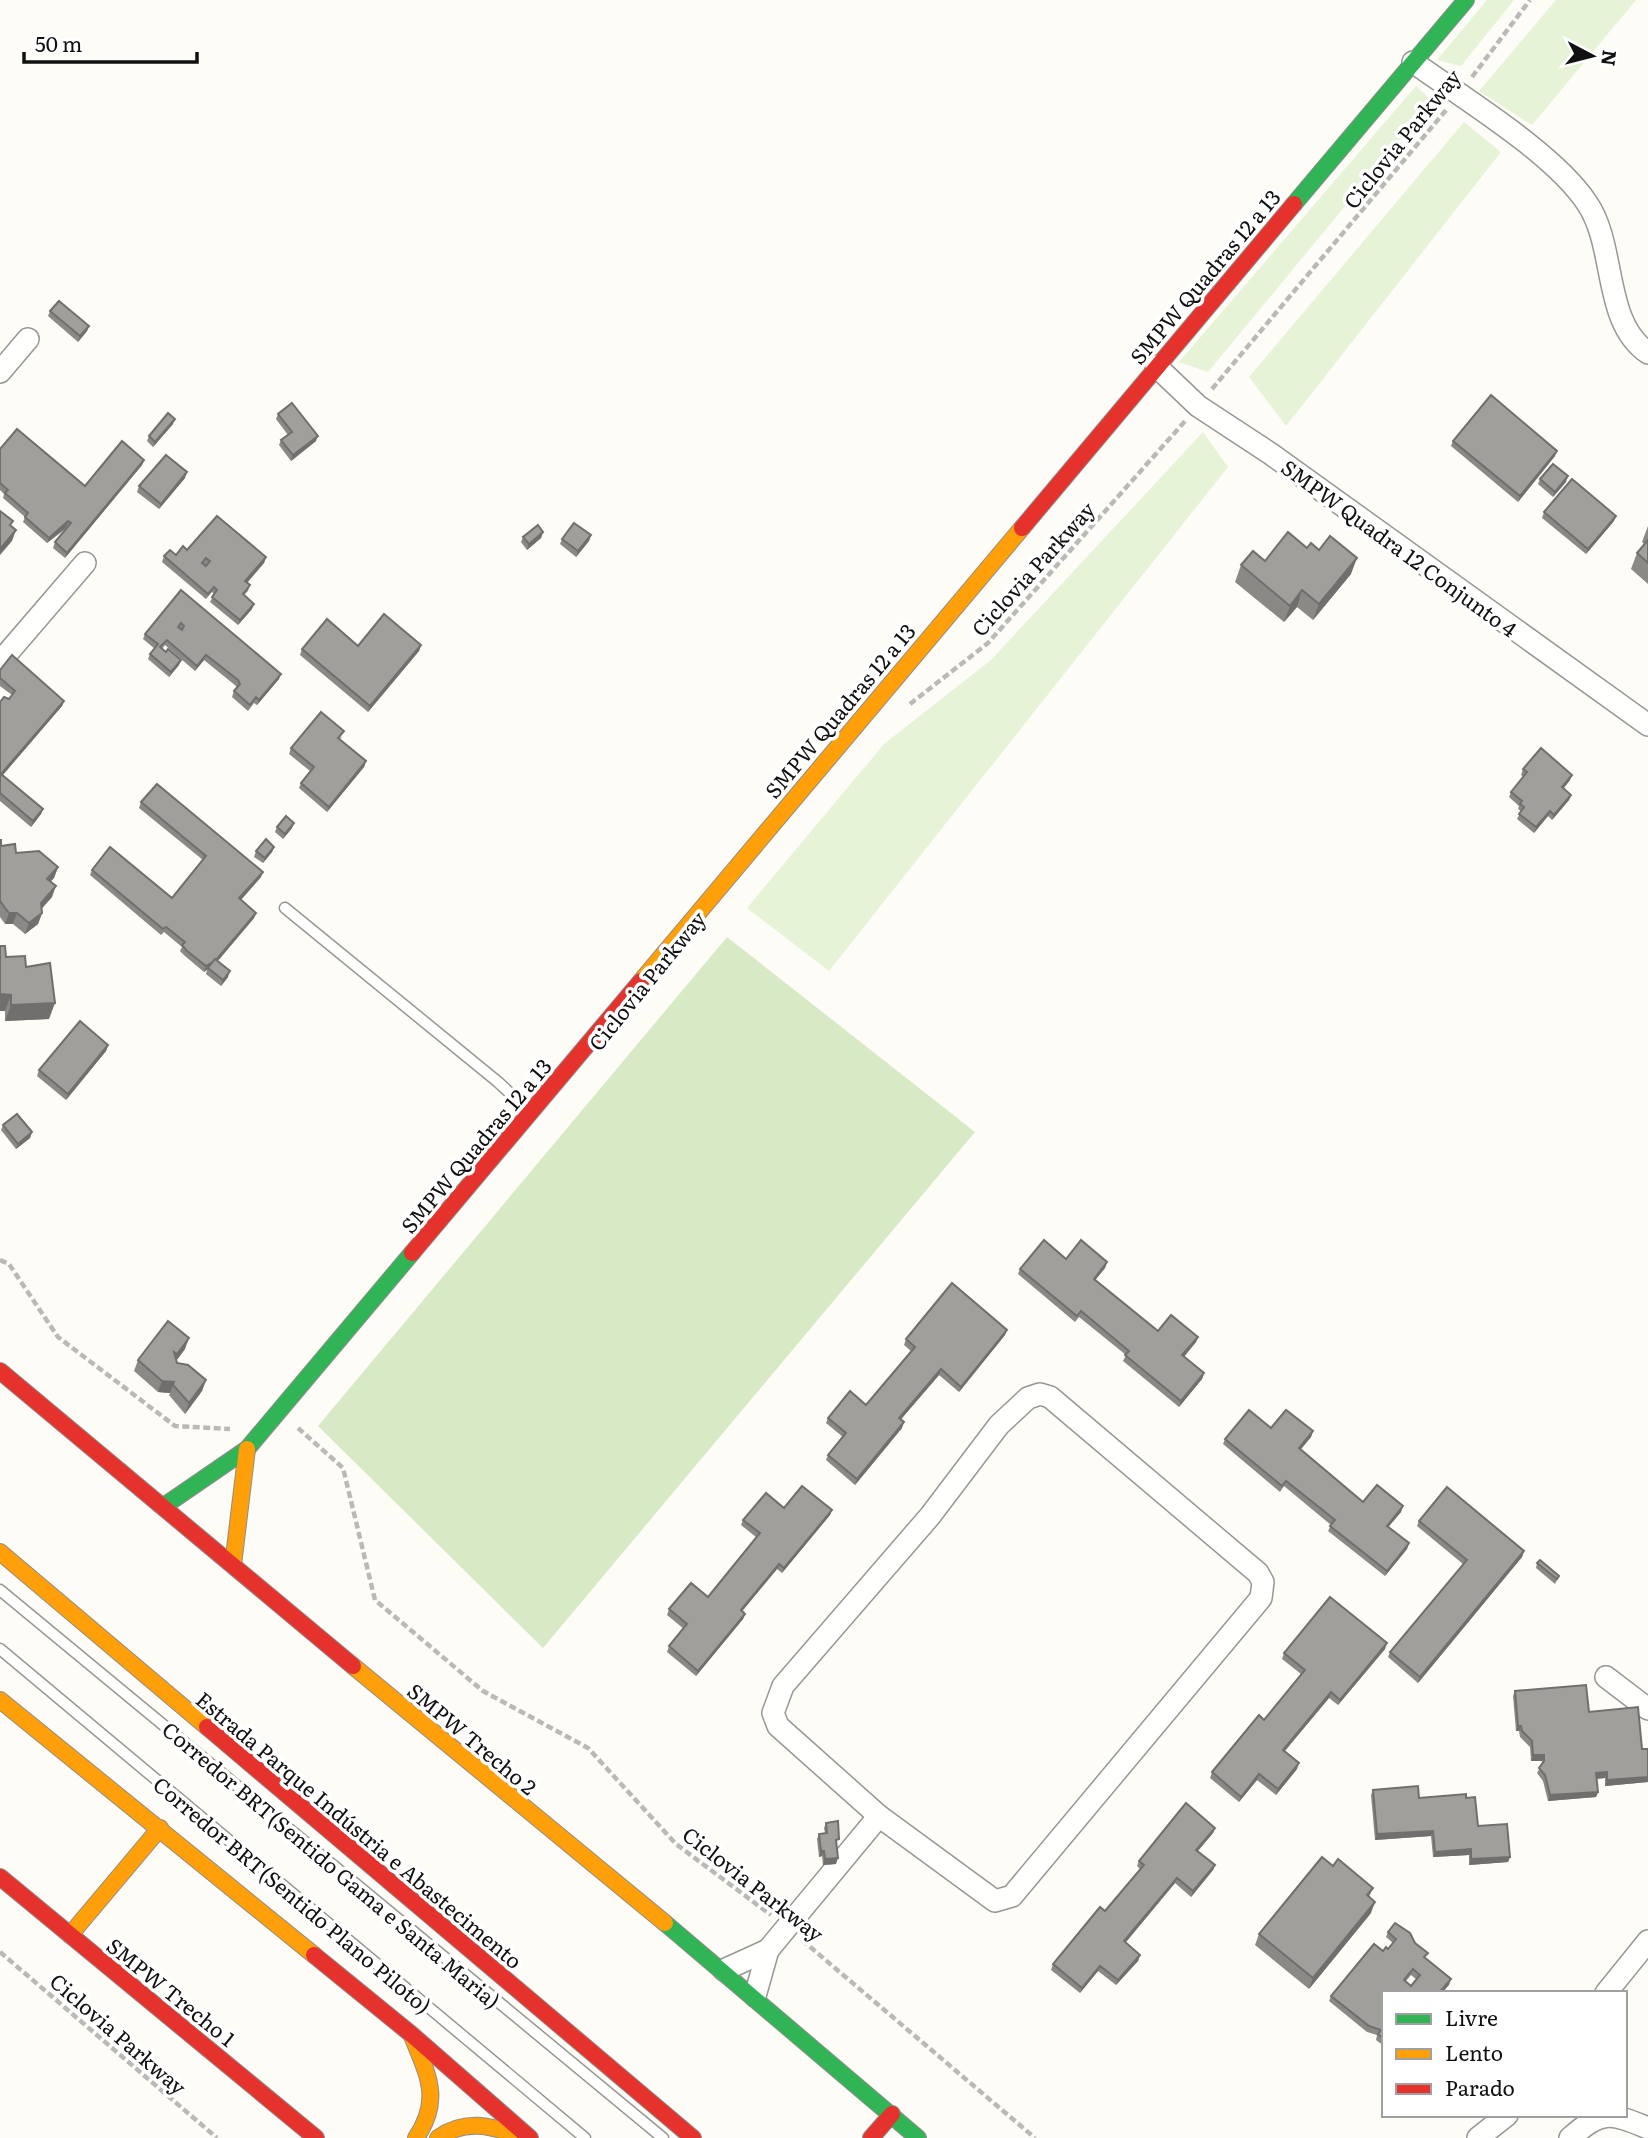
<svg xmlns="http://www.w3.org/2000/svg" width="1648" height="2138" font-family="Literata,serif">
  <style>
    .green { fill: #e7f3d7 }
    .forest { fill: #d8eac5 }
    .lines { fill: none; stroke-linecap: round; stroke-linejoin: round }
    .lane-casing { stroke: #979795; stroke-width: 13 }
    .street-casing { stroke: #979795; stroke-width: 24 }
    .fast-casing { stroke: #8e8d8b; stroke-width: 18 }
    .slow-casing { stroke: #8e8d8b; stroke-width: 18 }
    .jam-casing { stroke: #8e8d8b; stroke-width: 18 }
    .path { stroke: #b9b9b8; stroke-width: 4.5; stroke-dasharray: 7 3.5; stroke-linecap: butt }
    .lane { stroke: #fffffe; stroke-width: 10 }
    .street { stroke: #fffffe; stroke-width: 21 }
    .fast { stroke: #30b455; stroke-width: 16 }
    .slow { stroke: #ff9f0a; stroke-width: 16 }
    .jam { stroke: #e5322d; stroke-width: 16 }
    .wall { fill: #8a8986; fill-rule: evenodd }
    .shaded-wall { fill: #716f6d }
    .building { fill: #a19f9c; stroke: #716f6d; stroke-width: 2; fill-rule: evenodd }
    .labels { text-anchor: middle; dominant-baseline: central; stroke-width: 7; stroke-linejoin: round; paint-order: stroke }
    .street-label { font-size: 21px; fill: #111; stroke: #fff }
  </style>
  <rect width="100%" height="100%" fill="#fdfcf7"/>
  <g class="green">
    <polygon points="1487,0 1514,0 1461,66 1437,60"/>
    <polygon points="1556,0 1636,0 1532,125 1479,91"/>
    <polygon points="1416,86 1432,101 1208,372 1179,362"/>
    <polygon points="1464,122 1501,152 1286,426 1249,377"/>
    <polygon points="1203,432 1228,467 829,971 747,908 884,744 991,660"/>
  </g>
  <polygon class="forest" points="727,937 975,1132 543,1648 318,1426"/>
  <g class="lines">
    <g class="lane-casing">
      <g id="lane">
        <polyline points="285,908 498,1082 528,1110"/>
        <polyline points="0,1590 663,2138"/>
        <polyline points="0,1649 585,2138"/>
      </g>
    </g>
    <g class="street-casing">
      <g id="street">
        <path d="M1413,62C1463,98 1554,153 1587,203C1617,247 1602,321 1648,353"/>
        <polyline points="1156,366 1198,406 1271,454 1648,725"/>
        <polyline points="0,372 28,339"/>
        <polyline points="0,662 85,563"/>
        <polygon points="1040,1394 1050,1397 1258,1573 1263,1582 1261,1598 1012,1896 995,1901 879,1816 778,1726 773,1713 783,1686 930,1516 999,1425 1028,1398"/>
        <polyline points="1606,1677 1648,1709"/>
        <polyline points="724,1970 768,1950 879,1816"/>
        <polyline points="1606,1993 1648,1941"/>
        <polyline points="755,1996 768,1950"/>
        <polyline points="1478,2138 1507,2115"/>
        <path d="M1570,2138C1602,2110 1609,2112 1648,2128"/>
      </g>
    </g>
    <g class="fast-casing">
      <g id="fast">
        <polyline points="1294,204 1466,0"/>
        <polyline points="164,1506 247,1449 412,1253"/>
        <polyline points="665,1923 918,2138"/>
      </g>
    </g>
    <g class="slow-casing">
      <g id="slow">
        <polyline points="641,981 1022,528"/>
        <polyline points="0,1552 207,1727"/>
        <polyline points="233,1565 247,1449"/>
        <polyline points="353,1666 665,1923"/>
        <polyline points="0,1700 314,1955"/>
        <polyline points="70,1935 160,1828"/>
        <path d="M412,2036C428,2076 442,2099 416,2138"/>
        <path d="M438,2138C466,2118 491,2126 521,2136"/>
      </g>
    </g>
    <g class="jam-casing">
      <g id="jam">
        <polyline points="1022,528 1294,204"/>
        <polyline points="412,1253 641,981"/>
        <polyline points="0,1371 353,1666"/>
        <polyline points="207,1727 693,2138"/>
        <polyline points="0,1877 316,2138"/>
        <polyline points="314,1955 411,2034 530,2138"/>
        <polyline points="871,2138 892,2114"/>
      </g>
    </g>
    <g class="path">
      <polyline points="1472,77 1530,0"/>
      <polyline points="1212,389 1447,109"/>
      <polyline points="910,704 988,643 1186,420"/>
      <polyline points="0,1260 9,1264 58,1337 175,1426 230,1429"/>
      <polyline points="298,1428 343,1468 375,1600 483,1691 588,1748 676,1844 771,1915"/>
      <polyline points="802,1940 1035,2138"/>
      <polyline points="0,1952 217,2138"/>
    </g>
    <use href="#lane" class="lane"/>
    <use href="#street" class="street"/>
    <use href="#fast" class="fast"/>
    <use href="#slow" class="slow"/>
    <use href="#jam" class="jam"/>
  </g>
  <g class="wall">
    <polygon points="50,311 89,326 87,331 78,342 48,316"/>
    <polygon points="278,414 316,441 291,461 279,445 281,440 288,435 276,419"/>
    <polygon points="173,424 153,447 147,441 149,436"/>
    <polygon points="1453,441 1555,456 1518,502 1451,446"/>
    <polygon points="0,449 85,486 144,460 142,465 65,558 53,548 55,542 67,528 47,543 23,522 25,517 3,498 4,494 0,490"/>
    <polygon points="185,478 159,509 137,492 139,486"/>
    <polygon points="1540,479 1566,482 1553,497 1538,484"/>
    <polygon points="1544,512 1614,521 1586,554 1542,518"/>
    <polygon points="1648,526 1648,584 1631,569 1637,553 1644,544 1642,542"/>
    <polygon points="543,532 541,538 527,550 521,542 523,537"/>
    <polygon points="591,535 589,541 576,557 560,544 562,539"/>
    <polygon points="1307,548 1351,574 1313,620 1297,607 1284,622 1235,582 1241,565 1265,561"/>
    <polygon points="187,550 266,557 264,563 247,583 250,585 248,591 244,595 252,609 238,625 210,602 214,594 212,592 206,599 162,562 164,556 176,555"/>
    <polygon points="181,590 279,679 257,705 254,703 248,711 232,697 234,691 237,688 236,686 204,660 195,671 165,645 162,649 179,665 169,677 148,659 150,654 155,649 143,639 145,634"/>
    <polygon points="421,645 419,651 368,712 300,655 302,649 358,646"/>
    <polygon points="0,670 64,701 62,706 3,775 43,809 41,814 31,827 0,801 0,702 9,699 12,695 0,686"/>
    <polygon points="342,737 339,740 366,761 364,767 327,812 299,788 301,783 310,771 289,754 291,748"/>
    <polygon points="1523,769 1570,780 1564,788 1571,795 1569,800 1552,820 1548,816 1534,833 1517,819 1521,811 1518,809 1519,806 1509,797 1511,792 1524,777 1521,775"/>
    <polygon points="141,802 261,877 241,900 256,913 254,918 218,961 228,977 221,986 206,974 207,970 204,972 185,956 180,951 182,947 164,932 161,935 90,875 92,870 172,898 203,860 139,808"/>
    <polygon points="277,827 292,828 283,839 275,832"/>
    <polygon points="0,840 1,846 16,853 58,867 54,878 50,882 52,897 41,909 42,913 38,924 25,934 13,924 5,924 0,917"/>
    <polygon points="274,847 272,852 263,863 254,857 256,851"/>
    <polygon points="0,946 6,957 26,967 49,1019 5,1021 5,1011 0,1011"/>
    <polygon points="108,1045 106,1051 66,1100 37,1076 39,1070"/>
    <polygon points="3,1125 32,1132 30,1138 16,1149 1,1130"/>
    <polygon points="1066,1259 1107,1262 1105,1268 1095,1280 1158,1331 1198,1337 1196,1342 1184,1357 1204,1373 1202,1379 1179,1407 1123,1361 1126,1355 1079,1317 1075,1322 1018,1274 1020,1269"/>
    <polygon points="1007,1330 1005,1335 959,1392 939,1375 901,1419 902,1428 855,1485 826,1460 828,1455 843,1437 826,1423 828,1418 866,1405 911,1351 904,1345 906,1339"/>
    <polygon points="185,1349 176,1361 177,1363 206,1380 202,1391 185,1414 169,1395 170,1393 158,1392 134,1371 138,1360"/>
    <polygon points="1271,1428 1313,1431 1311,1437 1300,1450 1363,1502 1403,1506 1401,1512 1388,1527 1409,1543 1407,1549 1385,1576 1328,1531 1331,1525 1284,1486 1280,1492 1223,1444 1225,1439"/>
    <polygon points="784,1508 832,1510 830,1515 782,1573 777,1569 742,1611 745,1614 743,1619 696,1676 667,1652 669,1646 684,1629 667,1615 669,1609 708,1597 756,1537 741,1525 743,1520"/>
    <polygon points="1419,1521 1524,1551 1522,1557 1418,1683 1388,1657 1390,1652 1463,1564 1417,1526"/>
    <polygon points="1537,1563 1559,1576 1555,1584 1536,1568"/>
    <polygon points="1385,1649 1338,1705 1329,1698 1285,1751 1297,1769 1276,1795 1257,1780 1239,1802 1210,1778 1212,1772 1264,1720 1301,1674 1282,1659 1284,1653"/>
    <polygon points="1515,1691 1589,1712 1642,1749 1648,1749 1648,1782 1605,1786 1605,1778 1597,1779 1598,1792 1596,1797 1548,1801 1543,1781 1537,1773 1542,1764 1542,1761 1531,1761 1530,1747 1520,1737 1519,1731 1516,1731 1513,1696"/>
    <polygon points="1373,1790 1419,1798 1466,1798 1478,1826 1510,1857 1508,1862 1469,1865 1469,1855 1433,1857 1431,1836 1375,1840 1371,1795"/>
    <polygon points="826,1823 837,1845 836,1864 823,1865 822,1856 819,1857 817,1839 819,1834 825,1833 824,1828"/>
    <polygon points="1215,1828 1213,1833 1198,1851 1215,1865 1213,1870 1191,1897 1175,1883 1125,1942 1140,1955 1138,1961 1116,1985 1098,1971 1080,1993 1051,1970 1053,1964 1105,1911 1140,1869 1137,1866 1139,1861"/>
    <polygon points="1333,1866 1373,1888 1369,1897 1371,1913 1309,1989 1255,1945 1259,1934"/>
    <path d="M1388,1932L1415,1943L1425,1959L1449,1985L1384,1993V2046L1376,2040L1377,2035L1367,2032L1329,2001L1331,1996L1383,1951L1388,1949L1393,1943L1386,1937ZM1411,1975L1416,1979L1411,1986L1406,1981Z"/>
  </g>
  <g class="shaded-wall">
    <polygon points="89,326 87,331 78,342 80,336"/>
    <polygon points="175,419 173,424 153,447 155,442"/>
    <polygon points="318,436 316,441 291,461 293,455"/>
    <polygon points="1557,451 1555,456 1518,502 1520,496"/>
    <polygon points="144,460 142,465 65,558 67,553"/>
    <polygon points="187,472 185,478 159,509 161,504"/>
    <polygon points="1568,476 1566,482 1553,497 1555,492"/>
    <polygon points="1616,516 1614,521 1586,554 1588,549"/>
    <polygon points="68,521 66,527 47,543 49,538"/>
    <polygon points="16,530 12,541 0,555 0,549"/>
    <polygon points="543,532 541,538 527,550 529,544"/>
    <polygon points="591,535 589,541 576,557 578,551"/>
    <polygon points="266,557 264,563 243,587 245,581"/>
    <polygon points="1357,558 1351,574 1313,620 1319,604"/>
    <polygon points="1302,590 1297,607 1284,622 1290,606"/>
    <polygon points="254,604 252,609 238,625 240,620"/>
    <polygon points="421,645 419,651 368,712 370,706"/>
    <polygon points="206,655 204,660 195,671 197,666"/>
    <polygon points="181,660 179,665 169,677 171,672"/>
    <polygon points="281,674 279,679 257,705 259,700"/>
    <polygon points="64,701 62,706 0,778 1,774"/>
    <polygon points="366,761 364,767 327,812 329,807"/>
    <polygon points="1572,775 1570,780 1560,792 1562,787"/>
    <polygon points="1571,795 1569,800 1552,820 1554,815"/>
    <polygon points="43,809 41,814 31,827 33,821"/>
    <polygon points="1550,811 1548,816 1534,833 1536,827"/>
    <polygon points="294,823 292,828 283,839 285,834"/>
    <polygon points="274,847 272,852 263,863 265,858"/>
    <polygon points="58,867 54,878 43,890 47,879"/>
    <polygon points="263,872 261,877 237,904 239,898"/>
    <polygon points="56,886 52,897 37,914 41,903"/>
    <polygon points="9,913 17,913 13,924 5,924"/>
    <polygon points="42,913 38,924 25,934 29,923"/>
    <polygon points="256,913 254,918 214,965 208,968 204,972 206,966"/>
    <polygon points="230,971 228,977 221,986 223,980"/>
    <polygon points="0,994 11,995 5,1011 0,1011"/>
    <polygon points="55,1003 49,1019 5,1021 11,1005"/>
    <polygon points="108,1045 106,1051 66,1100 68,1094"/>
    <polygon points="32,1132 30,1138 16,1149 18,1144"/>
    <polygon points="1107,1262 1105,1268 1092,1284 1094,1279"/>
    <polygon points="1007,1330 1005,1335 959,1392 961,1387"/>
    <polygon points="1198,1337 1196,1342 1180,1361 1182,1355"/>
    <polygon points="189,1338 185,1349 173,1365 177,1354"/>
    <polygon points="941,1369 939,1375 897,1424 899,1418"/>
    <polygon points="1204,1373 1202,1379 1179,1407 1181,1401"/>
    <polygon points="206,1380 202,1391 185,1414 189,1403"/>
    <polygon points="162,1381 174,1382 170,1393 158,1392"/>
    <polygon points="904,1422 902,1428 855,1485 857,1479"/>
    <polygon points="1313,1431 1311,1437 1297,1454 1299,1448"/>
    <polygon points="1403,1506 1401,1512 1385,1531 1387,1526"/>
    <polygon points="832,1510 830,1515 782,1573 784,1568"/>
    <polygon points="1409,1543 1407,1549 1385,1576 1387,1571"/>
    <polygon points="1524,1551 1522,1557 1418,1683 1420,1677"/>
    <polygon points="779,1564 777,1569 739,1615 741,1610"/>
    <polygon points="745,1614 743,1619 696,1676 698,1671"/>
    <polygon points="1387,1643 1385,1649 1338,1705 1340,1700"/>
    <polygon points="1331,1692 1329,1698 1281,1755 1283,1750"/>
    <polygon points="1518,1726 1521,1726 1519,1731 1516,1731"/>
    <polygon points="1533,1755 1544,1755 1542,1761 1531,1761"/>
    <polygon points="1299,1763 1297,1769 1276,1795 1278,1789"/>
    <polygon points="1607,1772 1605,1778 1594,1779 1596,1773"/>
    <polygon points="1259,1774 1257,1780 1239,1802 1241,1797"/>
    <polygon points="1648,1777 1648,1782 1605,1786 1607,1780"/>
    <polygon points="1598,1792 1596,1797 1548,1801 1550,1795"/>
    <polygon points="1215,1828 1213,1833 1194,1855 1196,1850"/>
    <polygon points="1433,1831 1431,1836 1375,1840 1377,1834"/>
    <polygon points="1471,1849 1469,1855 1433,1857 1435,1852"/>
    <polygon points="821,1851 824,1851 822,1856 819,1857"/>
    <polygon points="1510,1857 1508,1862 1469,1865 1471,1859"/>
    <polygon points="838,1858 836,1864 823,1865 825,1859"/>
    <polygon points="1215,1865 1213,1870 1191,1897 1193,1891"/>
    <polygon points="1177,1878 1175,1883 1122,1947 1124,1941"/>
    <polygon points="1375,1902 1371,1913 1309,1989 1313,1978"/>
    <polygon points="1140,1955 1138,1961 1116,1985 1118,1980"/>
    <polygon points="1100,1966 1098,1971 1080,1993 1082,1988"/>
    <polygon points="1451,1979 1449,1985 1442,1993 1439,1993"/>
  </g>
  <g class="building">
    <polygon points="59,301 89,326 80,336 50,311"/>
    <polygon points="1491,395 1557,451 1520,496 1453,441"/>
    <polygon points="292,403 318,436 293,455 281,440 292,432 278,414"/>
    <polygon points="168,413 175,419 155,442 149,436"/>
    <polygon points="17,429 85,486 122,441 144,460 67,553 55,542 71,523 68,521 49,538 25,517 28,513 5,493 8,490 0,483 0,449"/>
    <polygon points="166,455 187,472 161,504 139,486"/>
    <polygon points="1553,464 1568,476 1555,492 1540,479"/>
    <polygon points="1572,479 1616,516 1588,549 1544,512"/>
    <polygon points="0,511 13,521 10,525 16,530 0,549"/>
    <path d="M217,516L266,557L245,581L250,585L243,594L254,604L240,620L212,597L217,590L214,587L208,594L164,556L170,550L176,555L183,546L187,550ZM206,558L210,561L206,566L202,563Z"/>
    <polygon points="574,523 591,535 578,551 562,539"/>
    <polygon points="538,525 543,532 529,544 523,537"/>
    <polygon points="1288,532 1307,548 1311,543 1319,550 1330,536 1357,558 1319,604 1302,590 1290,606 1241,565 1253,551 1265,561"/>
    <polygon points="1648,540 1648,563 1637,553"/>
    <path d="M181,590L281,674L259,700L256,697L250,705L234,691L240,684L238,680L206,655L197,666L167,640L160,647L166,652L168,649L181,660L171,672L150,654L158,644L145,634ZM181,623L184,626L182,630L178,627Z"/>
    <polygon points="384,614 421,645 370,706 302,649 327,619 358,646"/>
    <polygon points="12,655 64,701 1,774 43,809 33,821 0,793 0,702 4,697 9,699 15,691 0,678 0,670"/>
    <polygon points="321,712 344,731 338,738 366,761 329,807 301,783 314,767 291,748"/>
    <polygon points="1541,748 1572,775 1562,787 1571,795 1554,815 1550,811 1536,827 1519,814 1524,807 1520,804 1522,801 1511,792 1527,772 1523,769"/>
    <polygon points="157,784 263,872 239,898 256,913 216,960 206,966 187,951 182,945 185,942 166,927 163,929 92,870 110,847 172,898 206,856 141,802"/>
    <polygon points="286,816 294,823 285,834 277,827"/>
    <polygon points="266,839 274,847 265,858 256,851"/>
    <polygon points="0,840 1,840 1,846 15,844 16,853 39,851 58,867 47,879 56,886 41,903 42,913 29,923 17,913 9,913 0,901"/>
    <polygon points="0,946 5,946 6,957 25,956 26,967 50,963 55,1003 11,1005 11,995 0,994"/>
    <polygon points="215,959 230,971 223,980 208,968"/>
    <polygon points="80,1021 108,1045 68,1094 39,1070"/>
    <polygon points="17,1114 32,1132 18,1144 3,1125"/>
    <polygon points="1044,1240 1066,1259 1081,1240 1107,1262 1094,1279 1158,1331 1171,1315 1198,1337 1182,1355 1204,1373 1181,1401 1125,1355 1129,1351 1081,1311 1077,1316 1020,1269"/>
    <polygon points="952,1283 1007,1330 961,1387 941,1369 899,1418 904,1422 857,1479 828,1455 846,1433 828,1418 850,1391 866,1405 915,1347 906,1339"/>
    <polygon points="168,1321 189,1338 177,1354 174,1352 177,1363 188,1365 206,1380 189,1403 173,1385 174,1382 162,1381 138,1360"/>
    <polygon points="1249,1410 1271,1428 1286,1410 1313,1431 1299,1448 1363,1502 1377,1485 1403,1506 1387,1526 1409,1543 1387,1571 1330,1526 1335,1520 1286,1481 1282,1486 1225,1439"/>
    <polygon points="802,1486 832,1510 784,1568 779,1564 741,1610 745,1614 698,1671 669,1646 687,1624 669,1609 691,1583 708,1597 760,1533 743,1520 766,1493 784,1508"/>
    <polygon points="1447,1487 1524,1551 1420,1677 1390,1652 1467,1560 1419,1521"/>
    <polygon points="1540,1560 1559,1576 1557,1579 1537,1563"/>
    <polygon points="1330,1597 1387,1643 1340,1700 1331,1692 1283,1750 1299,1763 1278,1789 1259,1774 1241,1797 1212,1772 1259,1715 1264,1720 1305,1670 1284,1653"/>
    <polygon points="1586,1685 1589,1712 1638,1707 1642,1749 1648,1749 1648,1777 1607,1780 1607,1772 1596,1773 1598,1792 1550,1795 1545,1775 1539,1768 1544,1761 1544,1755 1533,1755 1532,1741 1522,1731 1521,1726 1518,1726 1515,1691"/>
    <polygon points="1418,1786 1419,1798 1466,1794 1466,1798 1475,1797 1478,1826 1507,1824 1510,1857 1471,1859 1471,1849 1435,1852 1433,1831 1377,1834 1373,1790"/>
    <polygon points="1186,1803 1215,1828 1196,1850 1215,1865 1193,1891 1177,1878 1124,1941 1140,1955 1118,1980 1100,1966 1082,1988 1053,1964 1100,1907 1105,1911 1144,1865 1139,1861"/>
    <polygon points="838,1821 839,1839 836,1840 838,1858 825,1859 824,1851 821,1851 819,1834 827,1833 826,1823"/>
    <polygon points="1322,1857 1333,1866 1338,1859 1373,1888 1367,1895 1375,1902 1313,1978 1259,1934"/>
    <path d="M1395,1923L1410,1933L1415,1943L1428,1953L1424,1957L1451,1979L1439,1993H1384V2039L1378,2034L1381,2030L1369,2026L1331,1996L1374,1944L1383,1951L1386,1947L1388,1949L1396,1939L1388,1932ZM1413,1969L1420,1975L1411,1986L1404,1980Z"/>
  </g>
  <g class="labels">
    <g class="street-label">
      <text transform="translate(1401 138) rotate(-51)">Ciclovia Parkway</text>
      <text transform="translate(1204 276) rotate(-50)">SMPW Quadras 12 a 13</text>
      <text transform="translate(1400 547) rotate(36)">SMPW Quadra 12 Conjunto 4</text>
      <text transform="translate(1032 568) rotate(-48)">Ciclovia Parkway</text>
      <text transform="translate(839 710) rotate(-50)">SMPW Quadras 12 a 13</text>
      <text transform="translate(646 980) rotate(-51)">Ciclovia Parkway</text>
      <text transform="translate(475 1145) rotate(-50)">SMPW Quadras 12 a 13</text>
      <text transform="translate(473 1738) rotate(40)">SMPW Trecho 2</text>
      <text transform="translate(360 1829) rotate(40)">Estrada Parque Indústria e Abastecimento</text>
      <text transform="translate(332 1864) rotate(40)">Corredor BRT(Sentido Gama e Santa Maria)</text>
      <text transform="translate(754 1883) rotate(38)">Ciclovia Parkway</text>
      <text transform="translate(293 1894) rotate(40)">Corredor BRT(Sentido Plano Piloto)</text>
      <text transform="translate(172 1991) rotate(39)">SMPW Trecho 1</text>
      <text transform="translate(119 2033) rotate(41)">Ciclovia Parkway</text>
    </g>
  </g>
  <rect x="1382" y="1991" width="245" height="126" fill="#ffffff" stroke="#a0a0a0" stroke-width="2"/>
  <rect x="1396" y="2014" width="35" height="10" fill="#30b455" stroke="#a0a0a0" stroke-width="2"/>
  <text x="1445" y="2026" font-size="21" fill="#111111">Livre</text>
  <rect x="1396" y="2049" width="35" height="10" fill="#ff9f0a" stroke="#a0a0a0" stroke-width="2"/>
  <text x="1445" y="2061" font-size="21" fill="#111111">Lento</text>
  <rect x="1396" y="2084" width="35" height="10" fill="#e5322d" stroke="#a0a0a0" stroke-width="2"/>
  <text x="1445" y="2096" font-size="21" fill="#111111">Parado</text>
  <g transform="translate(1592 56) rotate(97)" stroke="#ffffff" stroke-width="5" paint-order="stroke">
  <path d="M0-5L12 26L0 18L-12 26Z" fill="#111111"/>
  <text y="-10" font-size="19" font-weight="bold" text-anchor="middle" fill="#111111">N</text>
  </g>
  <path d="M24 52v10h173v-10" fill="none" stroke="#111111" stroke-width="3.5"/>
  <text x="35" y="52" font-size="21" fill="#111111" stroke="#ffffff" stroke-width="5" paint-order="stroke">50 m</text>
</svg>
